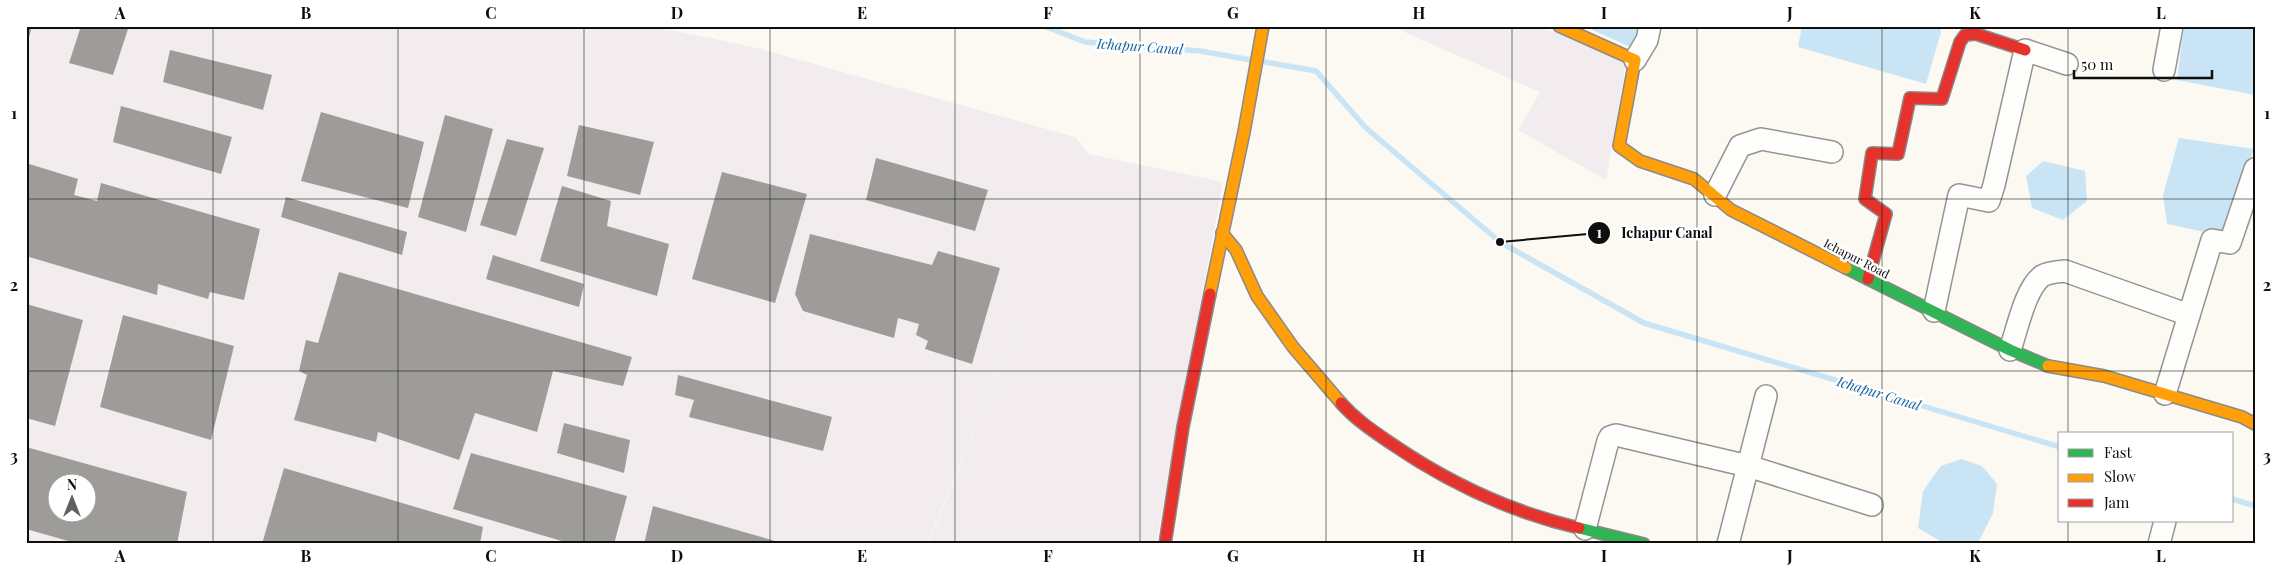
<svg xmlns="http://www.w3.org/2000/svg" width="2281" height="570" font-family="'Playfair Display',serif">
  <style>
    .industrial { fill: #f2ecef; fill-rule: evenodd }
    .water { fill: #c9e5f5 }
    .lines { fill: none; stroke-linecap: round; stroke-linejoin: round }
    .stream { stroke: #c9e5f5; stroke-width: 5.5 }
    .building { fill: #9e9c98; fill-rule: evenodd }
    .street-casing { stroke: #959491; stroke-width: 24 }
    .fast-casing { stroke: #8b8a87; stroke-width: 14 }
    .slow-casing { stroke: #8b8a87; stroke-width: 14 }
    .jam-casing { stroke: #8b8a87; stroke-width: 14 }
    .street { stroke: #fefefd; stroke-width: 21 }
    .fast { stroke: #30b455; stroke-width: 11 }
    .slow { stroke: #ff9f0a; stroke-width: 11 }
    .jam { stroke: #e5322d; stroke-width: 11 }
    .grid { fill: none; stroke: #0e0e0e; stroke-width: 1; stroke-opacity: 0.55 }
    .labels { text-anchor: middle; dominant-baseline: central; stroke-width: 5; stroke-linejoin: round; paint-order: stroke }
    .street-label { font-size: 12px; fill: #0e0e0e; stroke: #fff }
    .water-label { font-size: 14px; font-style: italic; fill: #1663a0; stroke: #fff }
    .leader { fill: none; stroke: #0e0e0e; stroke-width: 2 }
    .callout-dot { fill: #0e0e0e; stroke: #fff; stroke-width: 2 }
    .mark-label { font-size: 15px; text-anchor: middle; font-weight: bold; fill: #fff }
    .callout-label { font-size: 14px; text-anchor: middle; font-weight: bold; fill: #0e0e0e; stroke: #fff; stroke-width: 5; stroke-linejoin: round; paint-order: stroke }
    .neatline { fill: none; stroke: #0e0e0e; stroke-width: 2 }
    .grid-label { font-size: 16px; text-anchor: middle; font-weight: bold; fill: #0e0e0e }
  </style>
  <rect width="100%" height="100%" fill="#fbf9f2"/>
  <g class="industrial">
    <path d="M26,26H652L757,48L1075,137L1089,154L1223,182L1156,544H928L1029,298L927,544H26ZM58,482H88V512H58Z"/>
    <polygon points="1391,26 1541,26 1626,63 1606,180 1518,130 1540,92"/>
  </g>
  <g class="water">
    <polygon points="1584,26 1643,26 1640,37 1630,47"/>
    <polygon points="1802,26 1939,26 1941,32 1926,84 1798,47"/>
    <polygon points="2184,26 2255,26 2255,95 2177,80"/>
    <polygon points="2179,138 2254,149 2223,236 2167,224 2163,195"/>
    <polygon points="2043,161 2085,171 2087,201 2063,220 2032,208 2026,176"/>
    <polygon points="1961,459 1982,466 1997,484 1993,513 1979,541 1973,544 1945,544 1918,528 1923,491 1941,466"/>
  </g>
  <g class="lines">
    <g class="stream">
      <polyline points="1044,26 1085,42 1200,51 1251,60"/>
      <polyline points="1265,62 1316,71 1366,128 1500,242 1644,323 2060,447"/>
      <polyline points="2232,499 2255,506"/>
    </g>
  </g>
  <g class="building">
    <polygon points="26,26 32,26 27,45 26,45"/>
    <polygon points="81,26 129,26 113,75 69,63"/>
    <polygon points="170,50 272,75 263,110 163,82"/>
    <polygon points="121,106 232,137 221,174 113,142"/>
    <polygon points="321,112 424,142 408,208 301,181"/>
    <polygon points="445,115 493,129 466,232 418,217"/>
    <polygon points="579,125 654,142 640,195 567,176"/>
    <polygon points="507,139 544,148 516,236 480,225"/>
    <polygon points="876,158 988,190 975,231 866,200"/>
    <polygon points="26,163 78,179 74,195 97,201 101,183 260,229 244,300 210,292 208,299 158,284 157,295 26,256"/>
    <polygon points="722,172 807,194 775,303 692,279"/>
    <polygon points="562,186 611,201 607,226 669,244 657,296 540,261"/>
    <polygon points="286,197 407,232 402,255 281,217"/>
    <polygon points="810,234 932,265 938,251 1000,268 972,364 925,349 928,341 916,335 919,324 898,318 894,338 803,311 795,294"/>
    <polygon points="493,255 584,284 579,307 486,279"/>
    <polygon points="339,272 632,357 623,386 553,371 537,432 475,413 459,460 378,432 376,442 294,420 307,375 299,371 306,340 318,343"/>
    <polygon points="26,304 83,320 55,426 26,418"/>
    <polygon points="123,315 234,346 211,440 100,407"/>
    <polygon points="678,375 832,417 823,451 689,417 694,400 675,395"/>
    <polygon points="564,423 630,440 624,473 557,453"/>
    <path d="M26,447L187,492L177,544H79L26,529ZM58,482H88V512H58Z"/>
    <polygon points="471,453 627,496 614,544 572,544 453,509"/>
    <polygon points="284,468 483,527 480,544 262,544"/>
    <polygon points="653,506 782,543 782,544 644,544"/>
  </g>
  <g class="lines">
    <g class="street-casing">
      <g id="street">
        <polyline points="1635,60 1647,40 1650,26"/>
        <polyline points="2164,70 2172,26"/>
        <polyline points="1715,195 1740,146 1761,139 1832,152"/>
        <polyline points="1934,311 1959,195 1989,201 1994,185 2025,50 2067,64"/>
        <path d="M2010,350C2017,330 2025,289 2042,276C2049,272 2057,272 2065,271L2189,315"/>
        <polyline points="2165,394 2212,240 2230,243 2255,169"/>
        <polyline points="1585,529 1608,441 1610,437 1616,435 1748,466 1872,505"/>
        <polyline points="1728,544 1766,396"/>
        <polyline points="2159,544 2165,521"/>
      </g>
    </g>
    <g class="fast-casing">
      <g id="fast">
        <polyline points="1846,268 2010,350 2048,366"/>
        <polyline points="1579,528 1644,544"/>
      </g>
    </g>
    <g class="slow-casing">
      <g id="slow">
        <polyline points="1559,26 1635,60 1619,146 1640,161 1694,179 1731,210 1846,268"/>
        <polyline points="1222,233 1236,250 1257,296 1293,347 1341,403"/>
        <polyline points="1210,294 1244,132 1263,26"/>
        <polyline points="2048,366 2104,376 2242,417 2255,424"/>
      </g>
    </g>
    <g class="jam-casing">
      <g id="jam">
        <polyline points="1868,279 1886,214 1865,199 1872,153 1898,154 1910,98 1942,99 1960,42 1965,35 1976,34 2025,50"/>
        <path d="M1341,403C1356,420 1373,431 1392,444C1449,483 1511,512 1579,528"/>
        <polyline points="1165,544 1183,427 1210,294"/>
      </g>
    </g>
    <use href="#street" class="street"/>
    <use href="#fast" class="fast"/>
    <use href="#slow" class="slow"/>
    <use href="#jam" class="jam"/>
  </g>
  <path class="grid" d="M213,26V544M398,26V544M584,26V544M770,26V544M955,26V544M1140,26V544M1326,26V544M1512,26V544M1697,26V544M1882,26V544M2068,26V434M26,199H2255M26,371H2255M2068,521V544"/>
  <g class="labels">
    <g class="street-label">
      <text transform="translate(1857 258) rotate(27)">Ichapur Road</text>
    </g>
    <g class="water-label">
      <text transform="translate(1140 46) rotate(4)">Ichapur Canal</text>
      <text transform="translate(1879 393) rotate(17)">Ichapur Canal</text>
    </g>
  </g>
  <path class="leader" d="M1500 242L1599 233"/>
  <g class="callout-dot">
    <circle cx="1500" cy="242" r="5"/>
    <circle cx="1599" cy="233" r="12"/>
  </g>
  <g class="mark-label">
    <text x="1599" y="238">1</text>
  </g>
  <g class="callout-label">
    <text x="1667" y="238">Ichapur Canal</text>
  </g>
  <rect width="2281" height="570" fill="none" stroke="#ffffff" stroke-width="55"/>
  <rect x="2058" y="432" width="175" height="90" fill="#ffffff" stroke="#9f9f9f"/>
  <rect x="2068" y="449" width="25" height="8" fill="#30b455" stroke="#9f9f9f"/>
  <text x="2104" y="458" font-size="15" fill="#0e0e0e">Fast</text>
  <rect x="2068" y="474" width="25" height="8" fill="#ff9f0a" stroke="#9f9f9f"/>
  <text x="2104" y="482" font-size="15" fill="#0e0e0e">Slow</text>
  <rect x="2068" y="499" width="25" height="8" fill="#e5322d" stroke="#9f9f9f"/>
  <text x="2104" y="508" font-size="15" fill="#0e0e0e">Jam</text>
  <g transform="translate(72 498)"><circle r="24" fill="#ffffff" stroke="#9f9f9f"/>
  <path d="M0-4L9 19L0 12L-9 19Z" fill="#61605e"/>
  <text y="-8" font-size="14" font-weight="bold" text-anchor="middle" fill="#0e0e0e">N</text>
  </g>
  <path d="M2074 70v8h138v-8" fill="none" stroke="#0e0e0e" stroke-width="2.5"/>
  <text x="2081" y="70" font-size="15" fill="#0e0e0e" stroke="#ffffff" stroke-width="4" paint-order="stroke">50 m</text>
  <rect x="28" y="28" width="2226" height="514" class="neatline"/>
  <g class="grid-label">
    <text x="120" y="19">A</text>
    <text x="306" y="19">B</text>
    <text x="491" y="19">C</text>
    <text x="677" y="19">D</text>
    <text x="862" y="19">E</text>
    <text x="1048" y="19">F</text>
    <text x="1233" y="19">G</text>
    <text x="1419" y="19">H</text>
    <text x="1604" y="19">I</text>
    <text x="1790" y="19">J</text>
    <text x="1975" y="19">K</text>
    <text x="2161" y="19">L</text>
    <text x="14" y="119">1</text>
    <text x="2267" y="119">1</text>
    <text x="14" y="291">2</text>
    <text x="2267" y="291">2</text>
    <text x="14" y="462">3</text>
    <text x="2267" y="462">3</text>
    <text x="120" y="562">A</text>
    <text x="306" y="562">B</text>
    <text x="491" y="562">C</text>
    <text x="677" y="562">D</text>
    <text x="862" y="562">E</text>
    <text x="1048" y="562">F</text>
    <text x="1233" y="562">G</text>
    <text x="1419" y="562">H</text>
    <text x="1604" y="562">I</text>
    <text x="1790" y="562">J</text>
    <text x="1975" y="562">K</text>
    <text x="2161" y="562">L</text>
  </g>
</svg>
